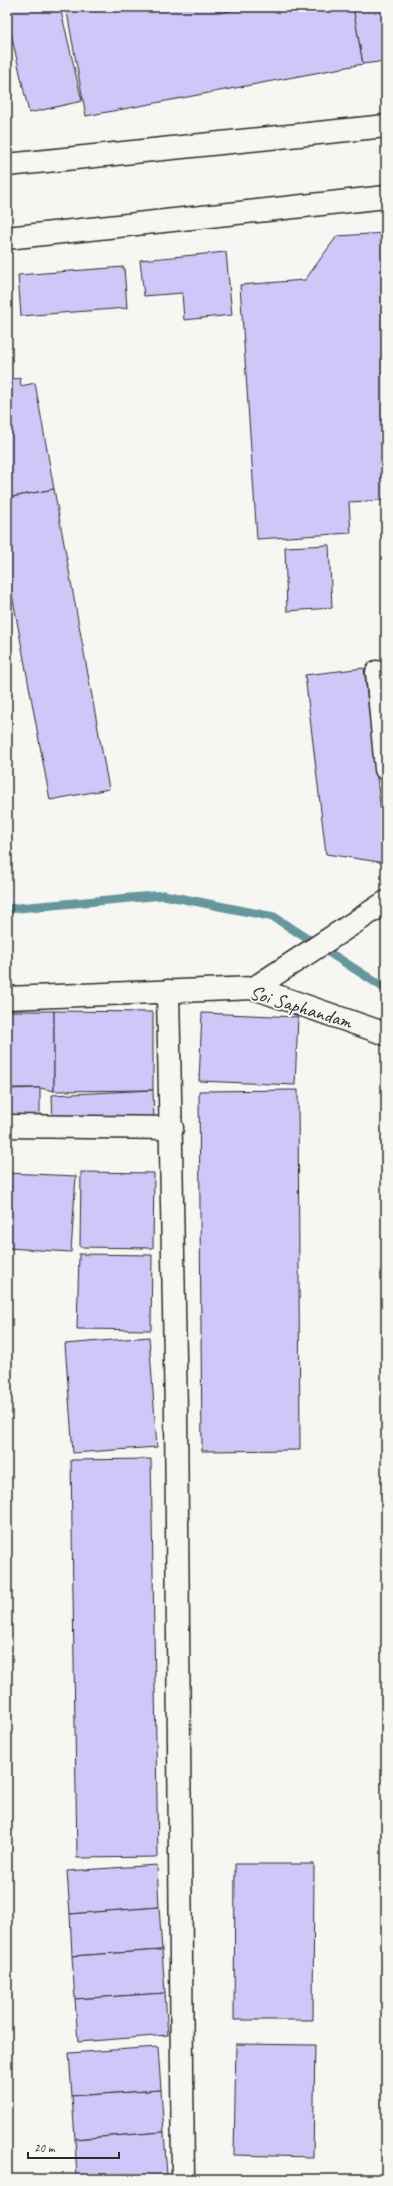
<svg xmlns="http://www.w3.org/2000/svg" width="393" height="2186" font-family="Caveat,sans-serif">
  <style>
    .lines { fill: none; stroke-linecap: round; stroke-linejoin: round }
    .stream { stroke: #66979c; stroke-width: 9 }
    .building { fill: #d0c6f8; stroke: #2b2b2b }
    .minor-casing { stroke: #2b2b2b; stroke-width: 25 }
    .major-casing { stroke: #2b2b2b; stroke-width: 25 }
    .minor { stroke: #f6f6f2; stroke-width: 22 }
    .major { stroke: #f6f6f2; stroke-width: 22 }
    .labels { text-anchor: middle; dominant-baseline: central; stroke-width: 4; stroke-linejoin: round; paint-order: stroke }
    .street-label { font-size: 20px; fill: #2b2b2b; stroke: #f6f6f2 }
  </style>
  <rect width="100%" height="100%" fill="#f6f6f2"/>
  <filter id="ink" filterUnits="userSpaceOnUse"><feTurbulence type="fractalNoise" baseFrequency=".025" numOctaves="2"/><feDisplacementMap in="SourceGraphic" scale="8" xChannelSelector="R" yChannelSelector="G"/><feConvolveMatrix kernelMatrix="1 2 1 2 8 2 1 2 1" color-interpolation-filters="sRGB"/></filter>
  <g filter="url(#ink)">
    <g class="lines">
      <polyline class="stream" points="7,909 164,895 274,917 386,989"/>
    </g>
    <g class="building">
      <polygon points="7,7 60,7 82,101 29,113 7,16"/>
      <polygon points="66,7 218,7 219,13 249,7 353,7 363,64 86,116"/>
      <polygon points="353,7 386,7 386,61 363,64"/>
      <polygon points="386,233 386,500 349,502 351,533 257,539 240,285 305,280 337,236"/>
      <polygon points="226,252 232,315 184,320 182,293 144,296 140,260"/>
      <polygon points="124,267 127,308 21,316 18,275"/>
      <polygon points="20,378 21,386 35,383 54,489 7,498 7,380"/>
      <polygon points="54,489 109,789 50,800 7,567 7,498"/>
      <polygon points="329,545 332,608 287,611 285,547"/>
      <polygon points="364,668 386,854 386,863 326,854 305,675"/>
      <polygon points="7,1011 54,1011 54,1091 40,1088 7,1088"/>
      <polygon points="54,1011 153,1012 153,1090 54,1091"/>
      <polygon points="202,1013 298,1017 295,1085 199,1081"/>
      <polygon points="40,1088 40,1122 7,1123 7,1089"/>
      <polygon points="153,1090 154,1121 53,1125 52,1095"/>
      <polygon points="298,1090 300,1450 202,1451 199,1091"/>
      <polygon points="81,1172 154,1173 153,1248 80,1247"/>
      <polygon points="7,1173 76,1176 71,1252 7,1248"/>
      <polygon points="79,1254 152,1255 151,1330 77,1329"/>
      <polygon points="149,1337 157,1447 73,1453 65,1344"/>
      <polygon points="151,1459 158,1857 77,1858 71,1460"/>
      <polygon points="235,1864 314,1864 313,2020 234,2020"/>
      <polygon points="157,1865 159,1907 70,1914 67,1871"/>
      <polygon points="159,1907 162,1950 72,1956 70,1914"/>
      <polygon points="162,1950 165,1993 75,1999 72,1956"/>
      <polygon points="165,1993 168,2035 78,2042 75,1999"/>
      <polygon points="236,2044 315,2045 313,2157 234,2155"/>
      <polygon points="158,2047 161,2090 72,2096 69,2053"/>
      <polygon points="161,2090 164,2132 75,2139 72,2096"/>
      <polygon points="164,2132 167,2175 112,2179 77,2179 75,2139"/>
      <polygon points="167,2175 167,2179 112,2179"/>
    </g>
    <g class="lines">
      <g class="minor-casing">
        <g id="minor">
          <polyline points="377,672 386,769"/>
          <polyline points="254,988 386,902"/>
          <polyline points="168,991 176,1413 183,2179"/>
          <polyline points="7,998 254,988 386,1034"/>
          <polyline points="7,1126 172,1128"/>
        </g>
      </g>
      <g class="major-casing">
        <g id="major">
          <polyline points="7,165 386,126"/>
          <polyline points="7,238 386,197"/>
        </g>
      </g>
      <use href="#minor" class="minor"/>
      <use href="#major" class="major"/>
    </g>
  </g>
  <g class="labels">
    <g class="street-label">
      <text transform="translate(301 1007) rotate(17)">Soi Saphandam</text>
    </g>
  </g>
  <rect width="393" height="2186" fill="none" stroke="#f6f6f2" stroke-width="24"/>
  <rect x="12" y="12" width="369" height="2162" fill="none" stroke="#2b2b2b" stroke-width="1.5" filter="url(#ink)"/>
  <path d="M28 2152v6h91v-6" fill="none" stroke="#2b2b2b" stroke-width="2"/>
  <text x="34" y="2152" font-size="12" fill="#2b2b2b" stroke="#f6f6f2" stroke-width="3" paint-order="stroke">20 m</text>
</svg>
